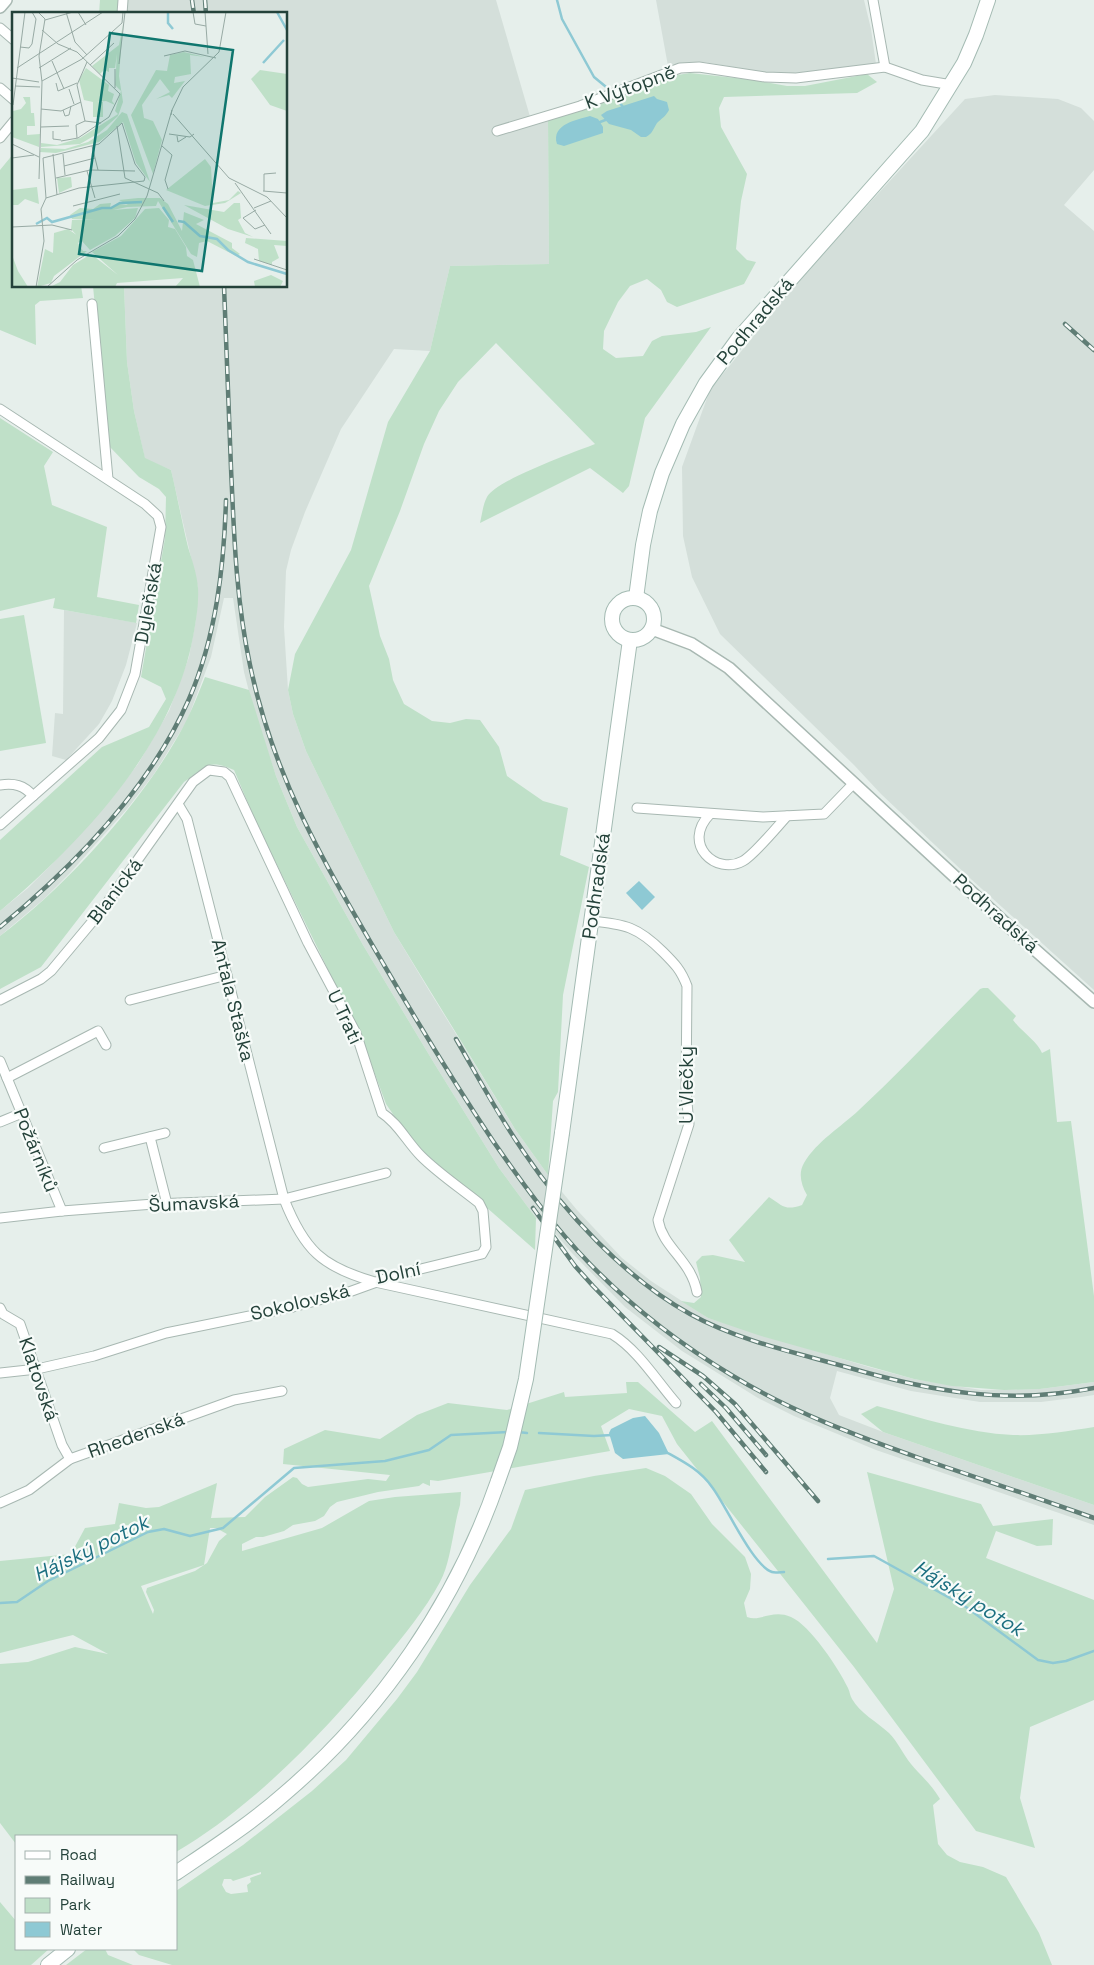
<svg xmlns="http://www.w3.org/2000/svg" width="1094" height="1965" font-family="'Space Grotesk',sans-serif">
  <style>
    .built { fill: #d4dfda }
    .green { fill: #bfe0c8; fill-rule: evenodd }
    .water { fill: #8ec9d4 }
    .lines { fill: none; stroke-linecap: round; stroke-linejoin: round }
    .stream { stroke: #8ec9d4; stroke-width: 2.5 }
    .minor-casing { stroke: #a8b8b2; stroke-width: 11 }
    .tertiary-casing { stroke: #a8b8b2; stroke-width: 14 }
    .secondary-casing { stroke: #a4bbb3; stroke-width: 16 }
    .minor { stroke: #fff; stroke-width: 9 }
    .tertiary { stroke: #fff; stroke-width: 11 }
    .secondary { stroke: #fff; stroke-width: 14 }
    .rail-casing { stroke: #5f7d75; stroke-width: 4.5 }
    .rail { stroke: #f7fbf9; stroke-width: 2.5; stroke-dasharray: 8; stroke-linecap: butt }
    .secondary-bridge-casing { stroke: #a4bbb3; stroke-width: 16; stroke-linecap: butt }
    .secondary-bridge { stroke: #fff; stroke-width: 14 }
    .labels { text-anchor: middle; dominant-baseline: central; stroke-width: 4.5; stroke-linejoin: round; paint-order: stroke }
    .street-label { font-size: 19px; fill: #24423a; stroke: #f7fbf9 }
    .water-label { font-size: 20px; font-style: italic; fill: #1c6f80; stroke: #f7fbf9 }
    .inset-river { fill: none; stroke: #8ec9d4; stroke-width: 2.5 }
    .inset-road { fill: none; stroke: #98aaa4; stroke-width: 1 }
    .view { fill: #0f766e; fill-opacity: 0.15; stroke: #0f766e; stroke-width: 2.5 }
    .inset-edge { fill: none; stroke: #24423a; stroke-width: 2.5 }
  </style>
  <rect width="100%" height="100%" fill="#e6efeb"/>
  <g class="built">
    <polygon points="127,0 496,0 531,120 548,119 549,264 450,266 430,351 394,349 341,429 305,512 291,550 286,571 284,627 288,690 293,714 306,751 394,932 430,992 515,1129 548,1175 577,1210 622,1258 651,1281 708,1318 869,1367 914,1379 981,1390 1040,1389 1094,1382 1094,1395 1081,1397 1041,1402 980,1402 911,1391 837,1371 830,1398 839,1415 883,1432 1094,1505 1094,1525 876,1450 794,1416 758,1398 682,1351 625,1307 571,1252 548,1225 536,1218 499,1168 434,1063 363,945 297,827 276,776 254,711 244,672 233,598 224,598 211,657 187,721 154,774 127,809 70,873 44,899 0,936 0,911 28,888 55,861 111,799 138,764 169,711 189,657 196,619 198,588 171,470 145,459 134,411 127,362 124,286 286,286 286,14 126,14"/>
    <polygon points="656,0 864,0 871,29 876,64 793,73 763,72 704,62 680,63 668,66"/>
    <polygon points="995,95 1058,99 1081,108 1094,121 1094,170 1064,205 1094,231 1094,990 972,880 881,794 854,765 720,634 692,577 683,536 682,467 710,390 798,281 965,99"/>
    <polygon points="64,610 137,623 126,665 112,701 99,724 66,760 52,756 55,713 63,714"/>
  </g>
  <g class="green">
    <polygon points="100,0 120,0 120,14 99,14"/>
    <path d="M690,73L754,80L787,86H805L867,74L877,82L857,93L724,97L719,108L721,127L747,174L741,201L736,249L747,260L756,262L744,284L677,307L667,302L661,290L647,279L630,286L618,302L604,331L603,349L616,358L643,356L652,341L662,336L696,332L711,327L645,418L629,486L623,493L590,468L480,523C482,515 483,504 487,497C496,480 575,452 595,444L496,343L458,382L439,411L424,444L400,511L369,586L380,636L389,659L393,680L404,704L432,721L450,723L466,719L480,720L499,747L507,776L543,801L568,808L560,855L589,867L563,995L558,1092L553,1101L548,1175L515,1129L394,932L306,751L293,714L288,690L295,654L351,550L388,422L430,351L450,266L549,264L548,119L665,77Z"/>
    <polygon points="14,153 14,286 81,286 83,298 40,301 35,305 36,345 0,330 0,170"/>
    <path d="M93,286H124L127,362L134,411L145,458L171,470C177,495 182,522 188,547C192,560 197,574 198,588C199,604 196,621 193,637C173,745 82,842 0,911V840L102,747L149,727L166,699L161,687L141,677L165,538L166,497L159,489L139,477L108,445Z"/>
    <polygon points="0,418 53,452 44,466 52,505 107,527 97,597 139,605 136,623 53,608 55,598 0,611"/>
    <polygon points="24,615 46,743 0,751 0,619"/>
    <path d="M205,677L249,690L276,776L297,827L363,945L434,1063L499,1168L536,1218L535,1250L413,1143L386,1104L362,1039L256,822L234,770C207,758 206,767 184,782L41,967L0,989V936C63,889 134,811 174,743C187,722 196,700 205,677Z"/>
    <path d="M983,988H988L1016,1016L1013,1020C1021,1031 1038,1042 1042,1053L1050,1049L1057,1122L1071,1121L1094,1296V1382L1040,1389L1004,1390L952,1386L914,1379L758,1335L708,1318L681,1301L694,1303L701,1297L700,1278L696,1262L702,1256L713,1255L745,1262L729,1240L769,1197C783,1206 785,1211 802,1205L807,1195C801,1185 798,1173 804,1163C817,1141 841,1127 859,1110C901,1071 940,1029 980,989Z"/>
    <path d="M626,1382H638L695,1432L712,1421L877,1643L894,1589L867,1472L981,1504L993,1526L1053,1519L1052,1545L1037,1546L996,1531L986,1558L1094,1600V1700L1030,1727L1020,1798L1035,1848L976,1831L854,1667L677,1444L662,1416L629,1409L601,1426L610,1451L438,1481L430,1480V1486L423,1483L419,1486L378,1492L337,1502L330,1507L324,1516L315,1521L293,1525L284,1531L263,1537H256L242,1544V1551L322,1528L369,1501L395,1497L461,1492L460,1505C453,1528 451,1562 440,1582C425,1610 402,1638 382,1662C325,1732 254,1806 176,1852V1836H16V1844L0,1823V1664L28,1662L75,1647L108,1654L73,1635L0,1653V1561L71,1554L85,1528L115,1524L119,1503L146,1508L159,1507L217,1483L211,1518L245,1517L265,1497L293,1477L297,1478L302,1484L308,1487L368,1479L386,1481L390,1475L283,1464L284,1449L325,1430L380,1439L417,1415L448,1403L507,1410L564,1392L565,1397L627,1393ZM210,1528H216L227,1534L219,1541L207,1563L204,1565ZM204,1565L195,1571L147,1588L146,1592L154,1610L153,1614L141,1586Z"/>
    <path d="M877,1406C922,1418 967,1433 1013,1435C1040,1436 1068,1431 1094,1427V1505L883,1432L861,1414Z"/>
    <path d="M646,1468L665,1476L691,1494L712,1524L745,1557L751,1574L750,1589L744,1603L747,1617C761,1622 772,1609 791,1617C810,1625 839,1669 848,1688C850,1692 850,1696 852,1699C860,1713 877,1722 889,1733C898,1742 903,1754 911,1764C921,1776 932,1785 940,1799L933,1805L938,1844L947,1855L960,1862L983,1867L1006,1877L1039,1933L1052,1965H172L139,1955L133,1949H176V1891L243,1845L312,1791L346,1760L397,1699L417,1672L470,1585L511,1529L525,1490L594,1476ZM261,1872V1874L250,1878L251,1882L247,1885L248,1892L231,1894L226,1892L222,1885L224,1879H231L233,1881Z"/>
    <polygon points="0,1902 16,1921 16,1949 49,1949 31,1965 0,1965"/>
    <polygon points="87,1949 105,1949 108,1955 133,1965 66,1965"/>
  </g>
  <g class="water">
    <path d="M654,96L657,99L667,102L669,110C666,116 662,118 657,123C653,129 653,133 646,137H641L631,130L609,124L601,115L607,111Z"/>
    <path d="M590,116L598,119L603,127V133L564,146L557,144C551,124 577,120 590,116Z"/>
    <polygon points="639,881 655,897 642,910 626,893"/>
    <polygon points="645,1416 659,1433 669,1454 623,1459 615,1453 609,1433 611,1429 633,1418"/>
  </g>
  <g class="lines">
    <g class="stream">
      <polyline points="557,0 562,19 594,77 611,91"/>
      <polyline points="614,95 623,107 621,109"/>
      <polyline points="600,122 608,119"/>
      <polyline points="518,1432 527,1433"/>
      <polyline points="539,1433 594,1436 612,1435"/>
      <path d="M666,1452C684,1462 700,1470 712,1487C726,1505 752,1565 772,1572C775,1573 781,1572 784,1572"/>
      <polyline points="828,1559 874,1556 966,1607 1038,1660 1053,1663 1066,1661 1094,1651"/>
      <polyline points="0,1603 17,1602 48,1581 148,1532 164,1529 190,1536 223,1528 294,1468 385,1461 429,1450 451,1435 508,1432"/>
    </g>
    <g class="minor-casing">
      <g id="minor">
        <polyline points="873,0 885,67"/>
        <polyline points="122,14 123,0"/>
        <polyline points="0,28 14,40"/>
        <polyline points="0,88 14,100"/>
        <polyline points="497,131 580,106 680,68 699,67 765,77 796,78 885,67 922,80 952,85"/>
        <polyline points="0,138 14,121"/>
        <polyline points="92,304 108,479"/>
        <polyline points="0,409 145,504 158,516 161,527 135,674 121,710 99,738 0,825"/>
        <path d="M0,785C14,783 24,785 33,796"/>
        <path d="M178,804L187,819L284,1199C304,1250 322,1267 375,1282L612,1334C638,1350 656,1380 676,1403"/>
        <polyline points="637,808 763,817 824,814 854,783"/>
        <path d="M710,814C681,844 716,876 743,861C754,855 777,827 787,816"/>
        <path d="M591,921C625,924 638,927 663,952C675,964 681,970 687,986L686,1092L689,1124L658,1220C663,1248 691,1260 697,1292"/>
        <path d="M0,1000L41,979L51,971L102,910L193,782L209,770L224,772L230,777L308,943L356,1033L382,1113C398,1123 407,1142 421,1156C438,1173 459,1187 479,1203L483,1211L486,1247L482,1254L396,1275L349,1292L293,1307L166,1333L94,1356L37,1369L0,1373"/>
        <polyline points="130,1000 227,975"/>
        <polyline points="0,1061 62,1211"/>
        <polyline points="7,1078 98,1031 106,1045"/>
        <polyline points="0,1122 22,1113"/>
        <polyline points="150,1137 167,1204"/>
        <polyline points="104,1148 165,1133"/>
        <polyline points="0,1218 62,1211 154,1204 284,1199 386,1173"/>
        <polyline points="0,1308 3,1314 20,1324 62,1445 70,1459"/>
        <polyline points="0,1503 29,1490 70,1459 234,1400 282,1391"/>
      </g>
    </g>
    <g class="tertiary-casing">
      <g id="tertiary">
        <polyline points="0,7 6,0"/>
        <polyline points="652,629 692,644 729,668 1006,924 1094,1002"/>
      </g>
    </g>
    <g class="secondary-casing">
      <g id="secondary">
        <circle cx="633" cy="619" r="21"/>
        <polyline points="636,598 643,545 650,511 662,473 683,424 706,383 738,339 922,131 964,63 976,35 988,0"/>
        <polyline points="562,1133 630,640"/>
        <path d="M176,1873C213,1848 250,1824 283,1795C381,1712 456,1602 498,1481"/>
        <polyline points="48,1965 68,1949"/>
      </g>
    </g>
    <use href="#minor" class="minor"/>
    <use href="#tertiary" class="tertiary"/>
    <use href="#secondary" class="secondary"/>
    <g class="rail-casing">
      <g id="rail">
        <polyline points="192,0 194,14"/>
        <polyline points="205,0 206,14"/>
        <path d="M224,286C226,347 229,407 231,468C234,534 236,600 250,665C274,780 326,866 384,965C419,1025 455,1084 493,1141C523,1184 554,1227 590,1264C633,1308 681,1345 733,1376C792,1412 857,1436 922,1459C979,1478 1037,1498 1094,1518"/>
        <polyline points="1065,324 1094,350"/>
        <path d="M0,927C74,866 150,788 189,699C216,637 224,567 226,500"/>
        <path d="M456,1039C478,1077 498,1115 523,1151C564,1212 625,1278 690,1314C739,1341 797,1353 850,1368C933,1392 1008,1405 1094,1388"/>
        <polyline points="533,1208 575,1266 593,1286 716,1412 766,1472"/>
        <polyline points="659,1347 703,1376 735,1404 818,1501"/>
        <polyline points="701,1384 726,1408 766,1455"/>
      </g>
    </g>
    <use href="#rail" class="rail"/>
    <g class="secondary-bridge-casing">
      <polyline id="secondary-bridge" points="498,1481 510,1447 526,1379 562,1133"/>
    </g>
    <use href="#secondary-bridge" class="secondary-bridge"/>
  </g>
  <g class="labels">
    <g class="street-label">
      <text transform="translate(630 87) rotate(-20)">K Výtopně</text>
      <text transform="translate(755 321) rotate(-50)">Podhradská</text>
      <text transform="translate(148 603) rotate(-80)">Dyleňská</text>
      <text transform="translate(596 886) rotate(-82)">Podhradská</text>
      <text transform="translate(115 891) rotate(-53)">Blanická</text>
      <text transform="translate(996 913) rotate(42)">Podhradská</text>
      <text transform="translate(233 1000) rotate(76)">Antala Staška</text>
      <text transform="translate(345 1017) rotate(65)">U Trati</text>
      <text transform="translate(686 1085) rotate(-90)">U Vlečky</text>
      <text transform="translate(36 1150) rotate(68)">Požárníků</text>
      <text transform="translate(194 1203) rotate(-3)">Šumavská</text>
      <text transform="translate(398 1273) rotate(-12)">Dolní</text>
      <text transform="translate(300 1302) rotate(-14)">Sokolovská</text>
      <text transform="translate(39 1379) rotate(71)">Klatovská</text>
      <text transform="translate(136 1435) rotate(-20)">Rhedenská</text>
    </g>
    <g class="water-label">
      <text transform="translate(91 1548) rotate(-26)">Hájský potok</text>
      <text transform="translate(969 1598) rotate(32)">Hájský potok</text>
    </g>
  </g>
  <g transform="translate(12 12)">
    <rect width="275" height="275" fill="#e6efeb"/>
    <path d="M111,12L107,64L111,90L106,104L87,121L68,132L29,135V131L45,133L68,126L106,102L103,99L109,79L103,73L105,42L103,56H97V60L92,58L88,62L80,54L107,33ZM172,40L193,45L178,43L179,62L163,65L162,71L173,69L160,86L157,83L144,87L158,80L148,67L130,93L132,106L141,109L150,128L141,162L119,103L144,58L155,59L158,43ZM74,56L97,73L96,79L102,82L100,89L103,93L94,89L85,90H91V105H81V90L72,88L67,68ZM248,58L275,62V99L258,93L239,67ZM11,85H18L19,101H22L23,114H15V123L28,122L27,135L0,125V93L1,99L9,97L14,91ZM110,100L115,102L138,170L124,151L111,110L87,130L44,141L28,140L29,136L53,137L76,130L95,118ZM193,147L199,155L201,191L217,188L226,179L229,181L213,191L193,194L154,178ZM59,165L60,175L47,181L45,166ZM25,175L27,192L13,187L6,193H0V178ZM126,186H148L156,192L170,219L172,200L192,208L184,212L220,231V236L228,242L224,244L195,229L187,231L185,245L179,242L146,189L144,194L115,195L101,198L126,196L123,206L103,224L78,238L59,217L60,208L82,207H60L58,203L68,196L81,197L88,192L99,191L98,195H101L108,192L116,193L107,188ZM222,191H228L229,206L226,208L233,221L241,225L216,217L172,193L212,200ZM147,196L157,208L156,215L163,217L174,235L175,244L181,248L188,275H163L171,266L105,271L103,275H38L48,270L61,253L79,242L106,263L80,240L109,224L133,197ZM56,217L66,224L69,229L66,231L71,239H75L42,264L39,271L25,275L33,237L41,241L42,221ZM234,226L275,229V234L262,233L267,246L260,250V253L247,249L246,237L233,231ZM0,243L6,259L16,275H0ZM259,263L271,269L268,275H243L242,269Z" fill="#bfe0c8"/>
    <path class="inset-river" d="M156,0V11L161,17M265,0L275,18M251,51L272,28M151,195L161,210M166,209L172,210L188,224L205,227L216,238L236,250L275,262M24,212L35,206L40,210L90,196H99L108,191L130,190"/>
    <path class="inset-road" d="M26,0L33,7L27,44L30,70L27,167M54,0L63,30L75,43M66,0L74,13M181,0L183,12L194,14M193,0L196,42M33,8L61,0M30,18L46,32L65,40L108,82L97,105L66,126L49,129M8,35L17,36L20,32L24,7L20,0M152,44L173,39L204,46M40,49L52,77M107,52L113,0M78,53L102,31M5,56L91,0M27,56L59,36M0,66L27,70M30,69L70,47L110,11L111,0M44,71L46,79L65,71M3,74L28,75M103,76V57M57,77L62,92M1,93L13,0M29,97L49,99L69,90M51,98L53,104L57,103L59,94M160,98L171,75L207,40L214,0M161,102L217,166L255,185L275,206M73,109L65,73L75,50M105,114L113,166L146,181L152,189M29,115L57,114M41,119V127L49,128M157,122L178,125L182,122M165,124L166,130L174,125M65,126L64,113L73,109L89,111M0,132L27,145M80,134L86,158M150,134L160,143L153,168L156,177M41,142L45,183M51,142L53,163M0,146L22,143M31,146L87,132L110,111L123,152L133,165L132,169L67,176L34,186M52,154L83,146M75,159L83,186M44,166L78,158L123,159M223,171L259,222M251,179L275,181M252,179V162L264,161M61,194L108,182M242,196L259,189M244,198L231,206L243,217L253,213M0,215L40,213L60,218M242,247L275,258M24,275L32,229L29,197L34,186L31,146M35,275L65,248L106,224L123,207L135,184L160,98L159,103"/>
    <path class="view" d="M98,21L221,38L190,259L67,242Z"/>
    <rect width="275" height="275" class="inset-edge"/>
  </g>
  <rect x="15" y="1835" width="162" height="115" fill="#f7fbf9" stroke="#a3b1ad"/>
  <rect x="25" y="1851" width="25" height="8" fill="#ffffff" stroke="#a3b1ad"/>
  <text x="60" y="1860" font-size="15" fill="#24423a">Road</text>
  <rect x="25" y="1876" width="25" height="8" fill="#5f7d75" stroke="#a3b1ad"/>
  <text x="60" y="1885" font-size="15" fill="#24423a">Railway</text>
  <rect x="25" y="1898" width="25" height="15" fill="#bfe0c8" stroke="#a3b1ad"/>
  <text x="60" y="1910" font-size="15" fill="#24423a">Park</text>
  <rect x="25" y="1922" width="25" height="15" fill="#8ec9d4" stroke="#a3b1ad"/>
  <text x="60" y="1935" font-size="15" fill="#24423a">Water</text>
</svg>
